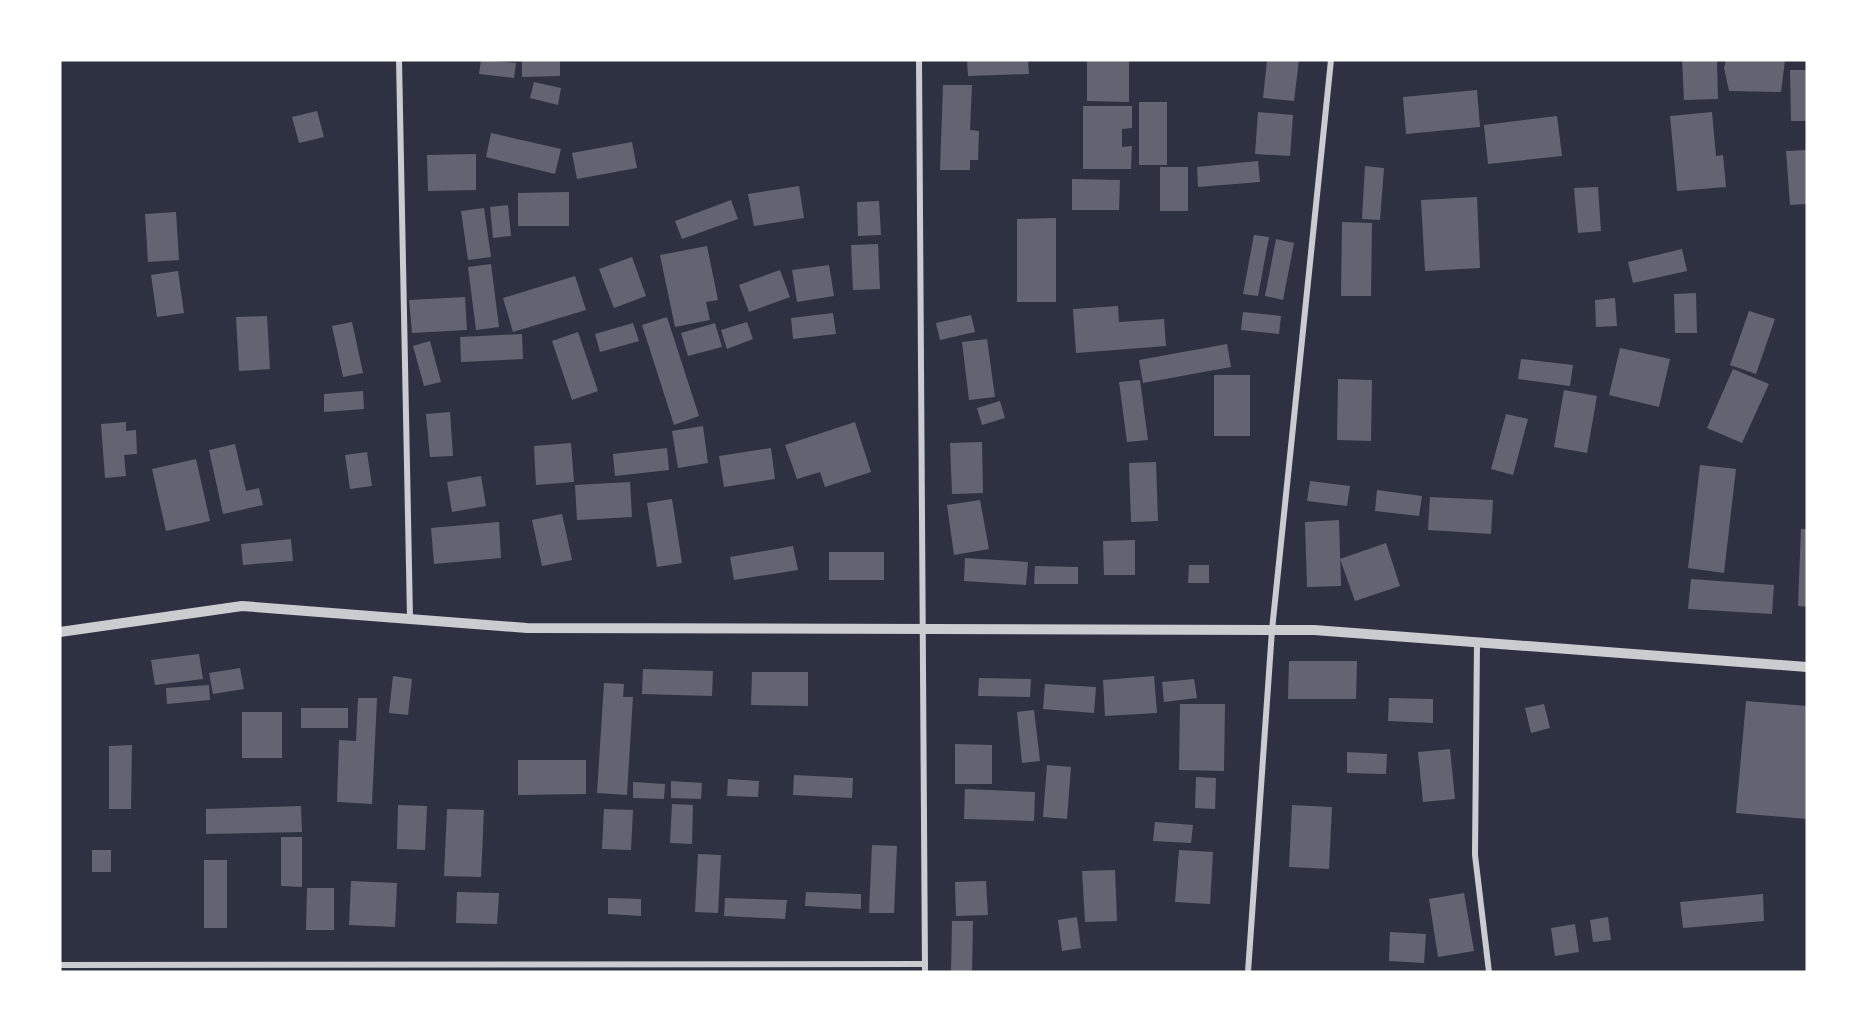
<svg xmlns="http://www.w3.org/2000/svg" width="1867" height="1032" font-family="'PT Sans',sans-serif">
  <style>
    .building { fill: #626471 }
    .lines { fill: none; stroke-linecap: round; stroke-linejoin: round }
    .minor { stroke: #caccd0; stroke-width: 6 }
    .tertiary { stroke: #caccd0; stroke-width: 10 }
  </style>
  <rect width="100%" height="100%" fill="#2d3142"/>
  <g class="building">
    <polygon points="481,60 516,63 514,78 479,74"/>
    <polygon points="522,60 560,60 560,76 522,77"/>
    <polygon points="967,60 1028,60 1029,74 968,76"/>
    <polygon points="1087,60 1129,60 1129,102 1087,101"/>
    <polygon points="1267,60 1299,60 1294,101 1263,98"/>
    <polygon points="1682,60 1717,60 1718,99 1684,100"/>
    <polygon points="1726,60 1785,60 1781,92 1729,91 1724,68"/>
    <polygon points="1790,70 1807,70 1807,121 1791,121"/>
    <polygon points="534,82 561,88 558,105 530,98"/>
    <polygon points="943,85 972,85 970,130 979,131 978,160 970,160 970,170 940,170"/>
    <polygon points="1477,90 1480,127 1406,134 1403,97"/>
    <rect x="1139" y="102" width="28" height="63"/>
    <polygon points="1083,106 1132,106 1132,128 1122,129 1122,147 1132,146 1131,169 1083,169"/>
    <polygon points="317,111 324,137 299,143 292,117"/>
    <polygon points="1258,112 1293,115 1290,156 1255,154"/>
    <polygon points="1712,112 1716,156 1723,155 1726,187 1677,191 1670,116"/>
    <polygon points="1557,116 1562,156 1488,164 1484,125"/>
    <polygon points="491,133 561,149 555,174 486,157"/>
    <polygon points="632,142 637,168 577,179 572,153"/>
    <polygon points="1807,150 1807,204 1790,205 1786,151"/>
    <polygon points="476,154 476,190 428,191 427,155"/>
    <polygon points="1258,161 1260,182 1198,187 1197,167"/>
    <polygon points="1365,166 1384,168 1380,220 1362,219"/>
    <rect x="1160" y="167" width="28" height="44"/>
    <polygon points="1072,179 1120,180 1119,210 1072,210"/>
    <polygon points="799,186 804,218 754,226 748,194"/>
    <polygon points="1598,187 1601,231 1578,233 1574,188"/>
    <polygon points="569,192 569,226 518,226 518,193"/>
    <polygon points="1477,197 1480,268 1425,271 1421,200"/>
    <polygon points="731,200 738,219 682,239 675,221"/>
    <polygon points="879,201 881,235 858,236 857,202"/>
    <polygon points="508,205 511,236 493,238 490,207"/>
    <polygon points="484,208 491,257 468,260 461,211"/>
    <polygon points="176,212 179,260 148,262 145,214"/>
    <polygon points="1056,218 1056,302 1017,302 1017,219"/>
    <polygon points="1342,222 1372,223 1371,296 1341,296"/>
    <polygon points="1254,235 1269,237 1258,296 1243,294"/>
    <polygon points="1276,239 1294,243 1283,300 1265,296"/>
    <polygon points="878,244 880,289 853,290 851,245"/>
    <polygon points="707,246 718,300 706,302 710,320 675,327 660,255"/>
    <polygon points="1682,249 1687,271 1633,283 1628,262"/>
    <polygon points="632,257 646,296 614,308 599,269"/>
    <polygon points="491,264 499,327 476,330 468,267"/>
    <polygon points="829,265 834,296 797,302 792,270"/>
    <polygon points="780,270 790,297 749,312 739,285"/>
    <polygon points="178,271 184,313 157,317 151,275"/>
    <polygon points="575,276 586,310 513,332 503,298"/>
    <polygon points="1696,293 1697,333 1675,333 1674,294"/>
    <polygon points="465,297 467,330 412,333 409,300"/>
    <polygon points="1615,298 1617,326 1596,327 1595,300"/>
    <polygon points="1118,306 1119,322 1164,319 1166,346 1076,353 1073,309"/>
    <polygon points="1749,311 1775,319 1756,374 1730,365"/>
    <polygon points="1243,312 1281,316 1279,334 1241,330"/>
    <polygon points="833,313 836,334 793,339 791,318"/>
    <polygon points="971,315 975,332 940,340 936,323"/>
    <polygon points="267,316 270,369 239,371 236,317"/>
    <polygon points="667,317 699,416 674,425 642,325"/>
    <polygon points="352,322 363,373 343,377 332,326"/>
    <polygon points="747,322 753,339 727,349 721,330"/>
    <polygon points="633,323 639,341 600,352 595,334"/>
    <polygon points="715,323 722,347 688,356 681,333"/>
    <polygon points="578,332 598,391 572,400 552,341"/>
    <polygon points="522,334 523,359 461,362 460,337"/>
    <polygon points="987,339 995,397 969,400 962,342"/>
    <polygon points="430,341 441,382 424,386 413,346"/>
    <polygon points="1227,344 1231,367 1143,383 1139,360"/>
    <polygon points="1620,348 1670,359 1659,407 1609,395"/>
    <polygon points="1521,359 1573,365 1570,386 1518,379"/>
    <polygon points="1733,369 1769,384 1742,443 1707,428"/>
    <rect x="1214" y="375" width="36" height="61"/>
    <polygon points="1338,379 1372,380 1371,441 1337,440"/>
    <polygon points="1140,380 1148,440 1127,442 1119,382"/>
    <polygon points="1564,390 1597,396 1587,453 1554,447"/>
    <polygon points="363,391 364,409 324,412 324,394"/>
    <polygon points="1000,401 1005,418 982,425 977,408"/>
    <polygon points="450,412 453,456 430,457 426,414"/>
    <polygon points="1506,414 1528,419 1513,475 1491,469"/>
    <polygon points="126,422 126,431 136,430 137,454 124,455 126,476 105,478 101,424"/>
    <polygon points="855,422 871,472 825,487 820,472 797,479 785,445"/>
    <polygon points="703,426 708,463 678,468 672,431"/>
    <polygon points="982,442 983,493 952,494 950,443"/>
    <polygon points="571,443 574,482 536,485 534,446"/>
    <polygon points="235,444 246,491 259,488 263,505 223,514 209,450"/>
    <polygon points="667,448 669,470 615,476 613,454"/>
    <polygon points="771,448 775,479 724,487 719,456"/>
    <polygon points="367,452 372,486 350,489 345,455"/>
    <polygon points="196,459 210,521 166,531 152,469"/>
    <polygon points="1156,462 1158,521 1131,522 1129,463"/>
    <polygon points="1700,465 1736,469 1724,573 1688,568"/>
    <polygon points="481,476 486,506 452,512 447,482"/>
    <polygon points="1310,481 1350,486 1347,506 1307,501"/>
    <polygon points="630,482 632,517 577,520 575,485"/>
    <polygon points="1377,490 1422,496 1419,516 1375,511"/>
    <polygon points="1430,497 1493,500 1491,534 1428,530"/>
    <polygon points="672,499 682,563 657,567 647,503"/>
    <polygon points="980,500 989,549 954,555 947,505"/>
    <polygon points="562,514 572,560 542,566 532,520"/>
    <polygon points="1339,520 1341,586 1307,587 1305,522"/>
    <polygon points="499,522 501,558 434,564 431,528"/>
    <polygon points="1801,529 1807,529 1807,607 1798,606"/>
    <polygon points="291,539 293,561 243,565 241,544"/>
    <polygon points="1135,540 1135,575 1104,575 1103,541"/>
    <polygon points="1386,543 1400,586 1355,601 1340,559"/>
    <polygon points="793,546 798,570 734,580 730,557"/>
    <rect x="829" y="552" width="55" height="28"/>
    <polygon points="965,558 1028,562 1026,585 964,581"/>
    <polygon points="1189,565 1209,565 1209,583 1188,583"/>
    <polygon points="1035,566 1078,567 1078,584 1034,584"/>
    <polygon points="1691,579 1774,585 1772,614 1688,609"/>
    <polygon points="199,654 203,679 155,685 151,660"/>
    <polygon points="1289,661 1357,661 1356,699 1288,699"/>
    <polygon points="240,668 244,689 213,694 209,673"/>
    <polygon points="643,669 713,671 712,696 642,694"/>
    <polygon points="752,672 808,672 808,706 751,705"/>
    <polygon points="393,676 412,679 408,715 389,713"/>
    <polygon points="1154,676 1157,713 1105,716 1103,680"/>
    <polygon points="979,678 1031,679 1030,697 978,696"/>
    <polygon points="1194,679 1197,698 1164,702 1162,682"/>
    <polygon points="604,683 624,684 623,697 633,697 627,795 597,793"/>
    <polygon points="1045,684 1096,687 1094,713 1043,709"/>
    <polygon points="209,685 210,700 167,704 166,688"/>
    <polygon points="358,698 377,698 372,804 337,802 339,740 356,741"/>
    <polygon points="1389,698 1433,699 1433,723 1388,721"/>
    <polygon points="1746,701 1807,706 1807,819 1736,813"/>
    <polygon points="1180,704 1225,704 1224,771 1179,770"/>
    <polygon points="1544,704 1550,728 1531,733 1525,708"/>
    <rect x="301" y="708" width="47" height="20"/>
    <polygon points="1034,710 1040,761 1022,763 1017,712"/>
    <rect x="242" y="712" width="40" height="46"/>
    <polygon points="955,744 992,745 992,784 955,784"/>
    <polygon points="132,745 131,809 109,809 109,746"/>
    <polygon points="1450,749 1455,799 1423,802 1418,752"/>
    <polygon points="1347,752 1387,754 1386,774 1347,773"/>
    <polygon points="518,760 586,760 586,794 518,795"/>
    <polygon points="1047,765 1071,767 1067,819 1043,817"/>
    <polygon points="794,775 853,778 852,798 793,795"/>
    <polygon points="1196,777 1216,778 1215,809 1195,808"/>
    <polygon points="728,779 759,781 758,797 727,796"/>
    <polygon points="671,781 702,783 701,799 671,798"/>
    <polygon points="633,782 665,784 664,799 633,798"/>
    <polygon points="965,789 1035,792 1034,821 964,819"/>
    <polygon points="672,804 693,805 692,844 670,843"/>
    <polygon points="398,805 427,806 425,850 397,849"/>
    <polygon points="1292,805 1332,807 1329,869 1289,867"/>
    <polygon points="301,806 302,832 206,834 206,809"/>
    <polygon points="447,809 484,810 481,877 444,876"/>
    <polygon points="604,809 633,810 631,850 602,849"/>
    <polygon points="1155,822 1193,825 1191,843 1153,841"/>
    <polygon points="281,837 302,837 302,887 281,886"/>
    <polygon points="872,845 897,846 894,913 869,913"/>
    <rect x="92" y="850" width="19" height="22"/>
    <polygon points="1179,850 1213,852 1210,904 1175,902"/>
    <polygon points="698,854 721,855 718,913 695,912"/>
    <rect x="204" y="860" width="23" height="68"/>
    <polygon points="1115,870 1117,921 1085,922 1082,871"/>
    <polygon points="351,881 397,883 395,927 349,925"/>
    <polygon points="986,881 988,915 956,916 955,882"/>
    <polygon points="307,888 334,888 334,930 306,930"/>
    <polygon points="457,892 499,893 497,924 456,923"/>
    <polygon points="806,892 861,894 861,909 805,906"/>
    <polygon points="1464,893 1474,951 1438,957 1429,899"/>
    <polygon points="1763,894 1764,921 1683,928 1680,902"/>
    <polygon points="608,898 641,899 641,916 608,914"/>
    <polygon points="725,898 787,900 785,919 724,916"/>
    <polygon points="1077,917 1081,948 1062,951 1058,920"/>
    <polygon points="1608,917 1611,940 1593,942 1590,920"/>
    <polygon points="952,921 973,921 972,972 951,972"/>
    <polygon points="1575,924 1579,952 1555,956 1551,928"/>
    <polygon points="1390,932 1426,934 1424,963 1389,961"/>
  </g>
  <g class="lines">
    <g class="minor">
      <polyline points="399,60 410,618"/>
      <polyline points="919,60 925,972"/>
      <polyline points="1477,642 1475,855 1489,972"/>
      <polyline points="60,965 925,964"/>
      <polyline points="1248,972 1272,630 1331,60"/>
    </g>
    <polyline class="tertiary" points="60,632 242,606 527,628 1314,630 1807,667"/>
  </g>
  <rect width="1867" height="1032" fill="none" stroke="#ffffff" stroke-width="123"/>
</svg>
